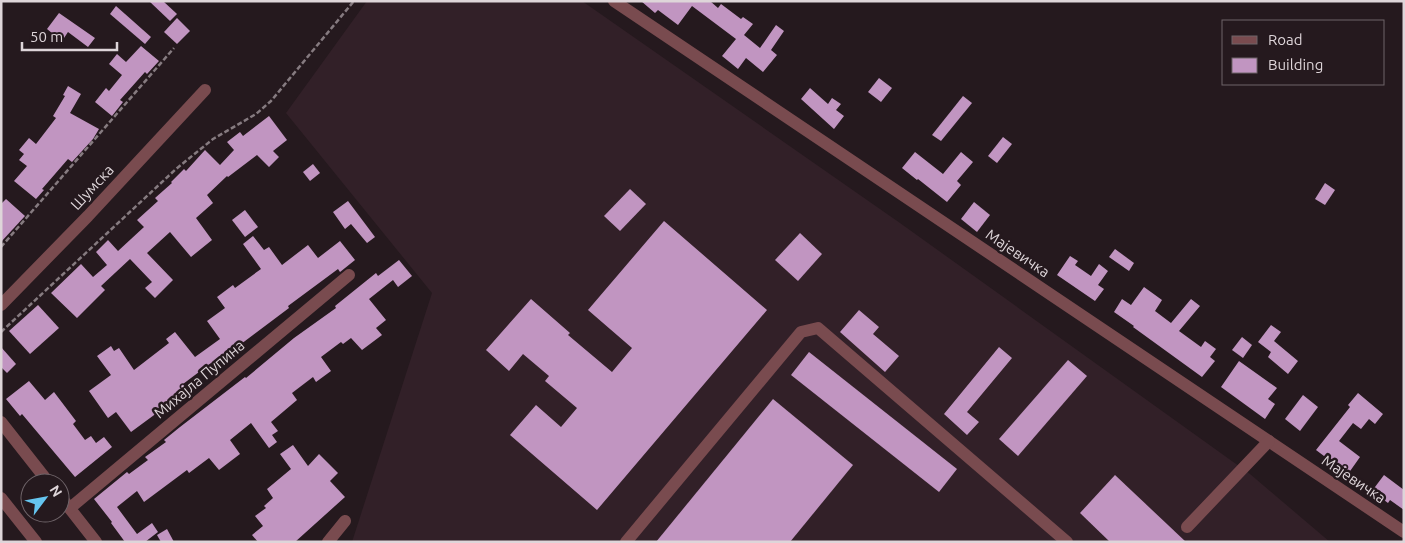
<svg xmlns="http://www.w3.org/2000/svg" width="1405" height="543" font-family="Ubuntu,sans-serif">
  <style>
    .built { fill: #322028 }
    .building { fill: #c195c1 }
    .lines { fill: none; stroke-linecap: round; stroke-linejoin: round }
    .path { stroke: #867b80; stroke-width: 2.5; stroke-dasharray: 5 2.5; stroke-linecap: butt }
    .minor { stroke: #794b4f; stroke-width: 12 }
    .labels { text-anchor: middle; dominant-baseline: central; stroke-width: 5; stroke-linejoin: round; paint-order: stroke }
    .street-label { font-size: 15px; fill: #ded5d9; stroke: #25191e }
  </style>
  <rect width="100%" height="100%" fill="#25191e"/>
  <polygon class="built" points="367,1 582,1 900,223 1250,474 1330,542 352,542 432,293 286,113"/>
  <g class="building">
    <polygon points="149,1 163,1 177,14 170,21"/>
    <polygon points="641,1 710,1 718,8 721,4 741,19 743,17 753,24 744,35 760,48 776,25 784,31 771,50 777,55 763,72 746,58 738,69 722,56 736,39 692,6 678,25 658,10 655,13"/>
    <polygon points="116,6 151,37 145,44 110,14"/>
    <polygon points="59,13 95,38 88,47 68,32 62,41 47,29"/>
    <polygon points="177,18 190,31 177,44 164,32"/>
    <polygon points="141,46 159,61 147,74 145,72 120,100 123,102 112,116 95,102 106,88 109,91 122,75 109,64 117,54 126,62"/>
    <polygon points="879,78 892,88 881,102 868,92"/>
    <polygon points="68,86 81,94 70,113 99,129 93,139 72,162 68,159 42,189 44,190 36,199 14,181 27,166 19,160 24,154 19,150 29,138 36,144 56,118 53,116 65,96 63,95"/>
    <polygon points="810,88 828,104 832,98 841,104 836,110 844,116 834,129 801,99"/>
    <polygon points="963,96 972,103 941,141 932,135"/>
    <polygon points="269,116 287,140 273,151 279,157 269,167 257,155 228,177 227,176 207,195 213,203 196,218 212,240 191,257 170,232 147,253 173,280 155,298 145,288 152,282 130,259 101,286 105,290 77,318 51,293 81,264 93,277 107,265 96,252 108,240 118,251 144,227 137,220 158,201 155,198 172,183 171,182 184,169 186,171 205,150 220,165 234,150 227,142 240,132 243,136"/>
    <polygon points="1003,137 1012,144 997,163 988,156"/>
    <polygon points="915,152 943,174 961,152 973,162 957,181 961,185 947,202 918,179 917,180 902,168"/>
    <polygon points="313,164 320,173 310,181 303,172"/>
    <polygon points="1325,183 1335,190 1325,205 1315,199"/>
    <polygon points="630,189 646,204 620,231 604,216"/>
    <polygon points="6,199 25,216 1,242 1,204"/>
    <polygon points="348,201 375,237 367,243 351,224 345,229 333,212"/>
    <polygon points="974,202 990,215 977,232 961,219"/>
    <polygon points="245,210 258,227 245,237 232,220"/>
    <polygon points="664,221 767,310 597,510 510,435 536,405 561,427 577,408 545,381 549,376 523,354 509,371 486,350 531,299 570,333 568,335 612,372 632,348 588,310"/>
    <polygon points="800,233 822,254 798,281 775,260"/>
    <polygon points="253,236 264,250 269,247 282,265 308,245 318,258 340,241 355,260 340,272 338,269 288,306 289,308 225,356 227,359 214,368 211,363 183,384 186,388 164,405 165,407 131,432 116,412 108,418 89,391 111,375 97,356 111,346 114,351 119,348 134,370 169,343 166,339 175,332 195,357 220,339 207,321 225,308 217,297 233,285 235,288 261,269 243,244"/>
    <polygon points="1115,249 1134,263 1129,271 1109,257"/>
    <polygon points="1070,256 1078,261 1075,265 1091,276 1099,264 1108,271 1098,285 1104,289 1095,301 1057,275"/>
    <polygon points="399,260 412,276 398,287 393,280 369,299 386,320 376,328 382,335 362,350 351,338 343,344 341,342 321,357 331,371 316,382 313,377 292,393 297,400 271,422 278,431 272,435 277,442 269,448 251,423 230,440 240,454 219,470 209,458 189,473 187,470 144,502 137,491 117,507 137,534 152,523 158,532 145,542 125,542 111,523 112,522 94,499 127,472 129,474 148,460 145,457 166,442 164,440 180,427 245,377 246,378 294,338 336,308 335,306 376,273 378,276"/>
    <polygon points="1144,287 1162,300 1155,311 1171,323 1191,299 1200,306 1179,331 1201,347 1205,341 1216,349 1210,357 1215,361 1202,377 1133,327 1134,326 1114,312 1122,299 1131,305"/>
    <polygon points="38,305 59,328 30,354 9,331"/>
    <polygon points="859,310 879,327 873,334 899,356 885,372 840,332"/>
    <polygon points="1271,325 1281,332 1274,341 1298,361 1288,374 1268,357 1271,352 1258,342"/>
    <polygon points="1242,337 1252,345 1243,358 1232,350"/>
    <polygon points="1,347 16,364 7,373 1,367"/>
    <polygon points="999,347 1012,358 967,412 979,422 967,435 944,414"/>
    <polygon points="809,352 957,469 939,492 791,375"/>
    <polygon points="1068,360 1087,376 1018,456 999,439"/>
    <polygon points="1239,361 1277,388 1268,399 1275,404 1265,419 1221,387"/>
    <polygon points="29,381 45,400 54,392 76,421 73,424 85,440 91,436 96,443 104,437 112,447 75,477 22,414 20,416 6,399"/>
    <polygon points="1358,393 1383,414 1375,424 1369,419 1361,429 1353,423 1339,441 1360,457 1348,474 1316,450 1350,407 1348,405"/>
    <polygon points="1303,395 1318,407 1300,431 1285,419"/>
    <polygon points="773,399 853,465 790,542 656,542"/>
    <polygon points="293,445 308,466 319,454 338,473 330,481 345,497 295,542 258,542 252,535 263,526 255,516 266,508 264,506 273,498 267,489 291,469 280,454"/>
    <polygon points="1115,475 1186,542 1110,542 1080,513"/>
    <polygon points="1384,475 1404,490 1404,510 1390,500 1388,503 1372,491"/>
    <polygon points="167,529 174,542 161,542 157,535"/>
  </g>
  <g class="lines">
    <g class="path">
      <polyline points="1,247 174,48"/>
      <polyline points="1,332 176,169 213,139 256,114 271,101 354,1"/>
    </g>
    <g class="minor">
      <polyline points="614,1 1404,532"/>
      <polyline points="1,305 88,216 205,90"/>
      <polyline points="1,422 49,483"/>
      <polyline points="60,496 96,542"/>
      <polyline points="1,498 36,542"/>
      <polyline points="70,508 349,275"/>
      <polyline points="1187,527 1269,441"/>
      <polyline points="328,542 345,521"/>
      <polyline points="626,542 801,332 818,328 1067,542"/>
    </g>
  </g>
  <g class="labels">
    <g class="street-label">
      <text transform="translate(92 187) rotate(-47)">Шумска</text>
      <text transform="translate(1018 253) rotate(34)">Мајевичка</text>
      <text transform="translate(199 379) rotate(-40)">Михајла Пупина</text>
      <text transform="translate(1354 479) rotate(34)">Мајевичка</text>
    </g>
  </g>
  <rect width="1405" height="543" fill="none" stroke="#ded5d9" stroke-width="5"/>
  <rect x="1222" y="20" width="162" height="65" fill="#25191e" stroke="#6f6469"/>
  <rect x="1232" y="36" width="25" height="8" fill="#794b4f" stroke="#6f6469"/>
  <text x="1268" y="45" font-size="15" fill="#ded5d9">Road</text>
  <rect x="1232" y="58" width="25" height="15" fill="#c195c1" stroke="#6f6469"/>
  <text x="1268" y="70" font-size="15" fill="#ded5d9">Building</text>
  <g transform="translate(45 498) rotate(58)"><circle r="24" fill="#25191e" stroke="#6f6469"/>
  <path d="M0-4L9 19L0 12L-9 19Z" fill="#65c5ef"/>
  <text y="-8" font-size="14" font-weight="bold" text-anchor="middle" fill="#ded5d9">N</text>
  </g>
  <path d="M22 42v8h95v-8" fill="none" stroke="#ded5d9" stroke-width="2.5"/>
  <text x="30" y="42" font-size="15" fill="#ded5d9" stroke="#25191e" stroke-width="4" paint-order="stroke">50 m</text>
</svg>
